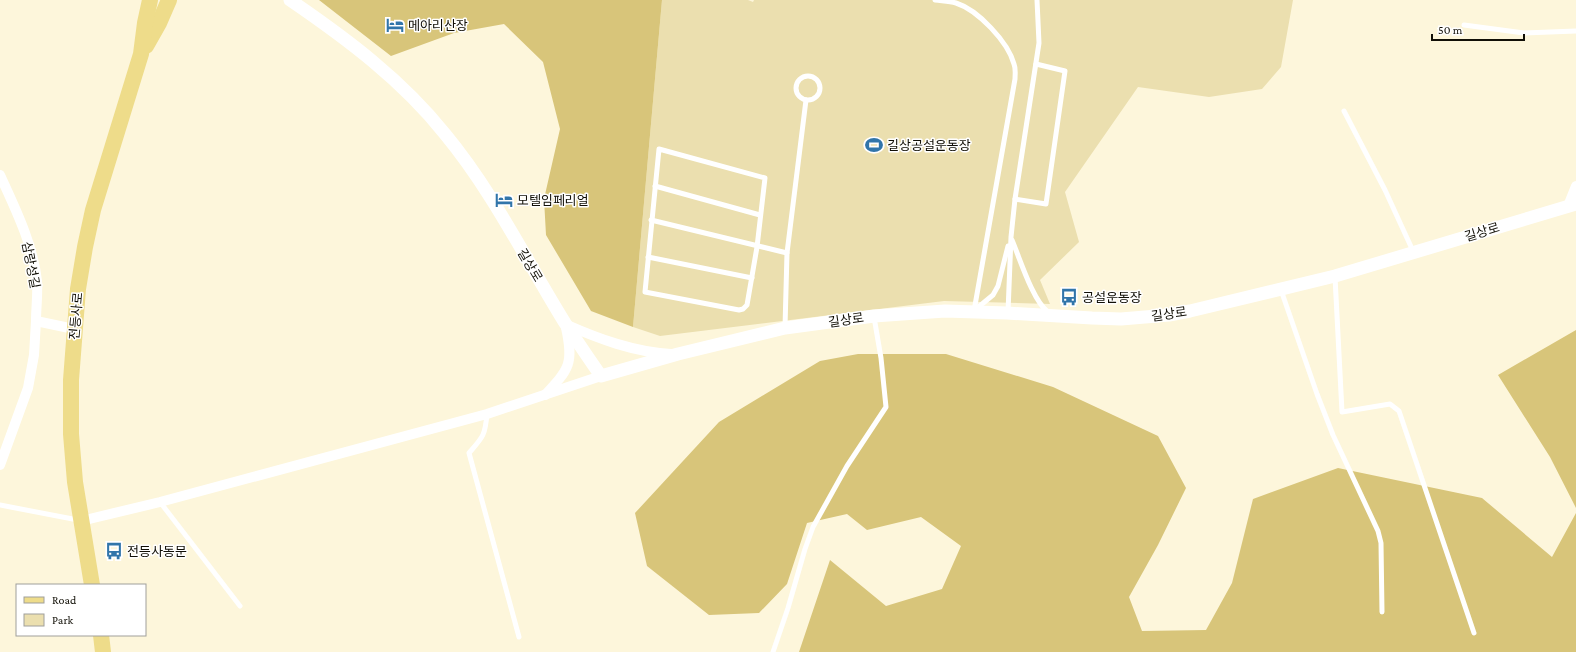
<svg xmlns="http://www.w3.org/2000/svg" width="1576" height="652" font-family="'Crimson Pro','Noto Sans KR',serif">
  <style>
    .green { fill: #ebdfaf }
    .forest { fill: #d8c57a }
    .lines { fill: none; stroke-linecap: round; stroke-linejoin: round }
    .service { stroke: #fff; stroke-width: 5 }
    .minor { stroke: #fff; stroke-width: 10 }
    .tertiary { stroke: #fff; stroke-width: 13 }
    .primary { stroke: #eedc8a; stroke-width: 16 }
    .labels { text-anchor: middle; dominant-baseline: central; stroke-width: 3; stroke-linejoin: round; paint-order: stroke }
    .poi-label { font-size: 13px; fill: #110f06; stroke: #fff; text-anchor: start }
    .street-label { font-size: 13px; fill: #110f06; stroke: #fff }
  </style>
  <rect width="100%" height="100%" fill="#fdf6db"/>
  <polygon class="green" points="662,0 748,0 753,2 754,0 1293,0 1281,67 1262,89 1209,97 1138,87 1065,192 1079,242 1040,280 1050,304 944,301 660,336 633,327"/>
  <g class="forest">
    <polygon points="319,0 662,0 633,327 591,311 546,235 544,199 560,129 543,62 504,24 454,33 391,56"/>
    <polygon points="1576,330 1576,508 1550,457 1498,375"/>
    <polygon points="858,354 946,354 1053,387 1158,436 1186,488 1158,545 1129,597 1142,631 1206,630 1232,583 1253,499 1338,468 1482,498 1552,557 1576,513 1576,652 799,652 830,560 886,606 942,589 961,546 921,517 867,530 847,514 807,523 787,584 759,613 709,615 647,566 635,513 719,422 820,361"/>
  </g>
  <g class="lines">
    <g class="service">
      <path d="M935,0C942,1 949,1 956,3C978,10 1008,42 1014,64C1016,69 1015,74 1015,79L974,311"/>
      <polyline points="1464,25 1524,33 1576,31"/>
      <circle cx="808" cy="88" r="12"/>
      <polyline points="1344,111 1385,190 1413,251"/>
      <polygon points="659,149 765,178 757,247 747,305 743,309 739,310 645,292"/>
      <polyline points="655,186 760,215"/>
      <polyline points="1015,199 1046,204 1065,71 1036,64"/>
      <polyline points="651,220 787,253"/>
      <path d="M1012,240C1020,259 1033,301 1048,312"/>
      <polyline points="648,257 752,278"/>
      <polyline points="1335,277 1342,412 1390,404 1399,411 1474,633"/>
      <polyline points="1281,290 1317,394 1333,435 1378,531 1381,543 1382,612"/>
      <polyline points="976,309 993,295 998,286 1008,246"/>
      <polyline points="1008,312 1011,237 1015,199 1039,43 1037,0"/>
      <polyline points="785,327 787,253 806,100"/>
      <path d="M487,414C485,436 483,437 469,453L519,637"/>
      <polyline points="160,502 240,606"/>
      <polyline points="0,505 78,520"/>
      <polyline points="773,652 788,608 805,549 813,527 847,466 886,407 881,358 874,317"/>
    </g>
    <g class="minor">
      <path d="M0,175C15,208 33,244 37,281C38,294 36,308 36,321L74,329"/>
      <polyline points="1568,206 1576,186"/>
      <path d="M565,324C599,339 634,352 671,354"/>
      <path d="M545,395C569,369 574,364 566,328"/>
      <polyline points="0,465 28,388 34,355 36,321"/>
      <polyline points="81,521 160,502 487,414 601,376"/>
    </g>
    <path class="tertiary" d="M290,0C347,39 402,80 445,134C493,192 526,260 565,323C577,341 589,359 601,376L678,354L785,328L874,316L945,311L1007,313L1092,318L1121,319L1169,315L1190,311L1335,276L1576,204"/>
    <g class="primary">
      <polyline points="146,46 159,23 169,0"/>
      <polyline points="92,585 75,482 71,434 71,380 78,289 85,247 93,210 141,54 145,23 150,0"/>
      <polyline points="101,635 103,652"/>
    </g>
  </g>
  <defs>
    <g id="hotel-bare" transform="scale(1.38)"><path d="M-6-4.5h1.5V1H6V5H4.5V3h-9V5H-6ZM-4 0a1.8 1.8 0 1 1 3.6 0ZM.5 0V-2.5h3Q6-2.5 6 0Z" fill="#3175aa" stroke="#fff" stroke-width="2.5" paint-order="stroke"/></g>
    <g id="stadium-bare" transform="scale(1.38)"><path d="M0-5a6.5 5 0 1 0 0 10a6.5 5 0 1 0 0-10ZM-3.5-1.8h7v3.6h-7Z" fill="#3175aa" stroke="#fff" stroke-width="2.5" paint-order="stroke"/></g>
    <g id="bus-bare" transform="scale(1.38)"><path d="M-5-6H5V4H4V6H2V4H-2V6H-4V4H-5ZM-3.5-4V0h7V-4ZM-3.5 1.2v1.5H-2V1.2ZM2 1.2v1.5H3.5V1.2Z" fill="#3175aa" stroke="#fff" stroke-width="2.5" paint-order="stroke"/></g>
  </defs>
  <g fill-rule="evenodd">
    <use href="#hotel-bare" x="395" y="25"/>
    <use href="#stadium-bare" x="874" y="145"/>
    <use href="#hotel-bare" x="504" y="200"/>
    <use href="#bus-bare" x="1069" y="297"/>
    <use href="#bus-bare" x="114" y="551"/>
  </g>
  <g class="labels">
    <g class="poi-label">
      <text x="408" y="25">메아리산장</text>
      <text x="887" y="145">길상공설운동장</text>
      <text x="517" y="200">모텔임페리얼</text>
      <text x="1082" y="297">공설운동장</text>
      <text x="127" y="551">전등사동문</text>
    </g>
    <g class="street-label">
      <text transform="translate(1482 232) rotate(-17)">길상로</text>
      <text transform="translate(31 265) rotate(79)">삼랑성길</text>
      <text transform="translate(530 265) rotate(59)">길상로</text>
      <text transform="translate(1169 314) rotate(-8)">길상로</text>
      <text transform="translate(76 316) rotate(-85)">전등사로</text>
      <text transform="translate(846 320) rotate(-8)">길상로</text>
    </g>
  </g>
  <rect x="16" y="584" width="130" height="52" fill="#ffffff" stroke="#a09f9b"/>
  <rect x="24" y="597" width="20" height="6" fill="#eedc8a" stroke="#a09f9b"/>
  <text x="52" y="604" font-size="12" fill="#110f06">Road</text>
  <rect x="24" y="614" width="20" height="12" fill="#ebdfaf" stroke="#a09f9b"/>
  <text x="52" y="624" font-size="12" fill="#110f06">Park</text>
  <path d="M1432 34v6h92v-6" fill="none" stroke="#110f06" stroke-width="2"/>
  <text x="1438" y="34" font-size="12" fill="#110f06" stroke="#ffffff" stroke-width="3" paint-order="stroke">50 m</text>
</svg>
